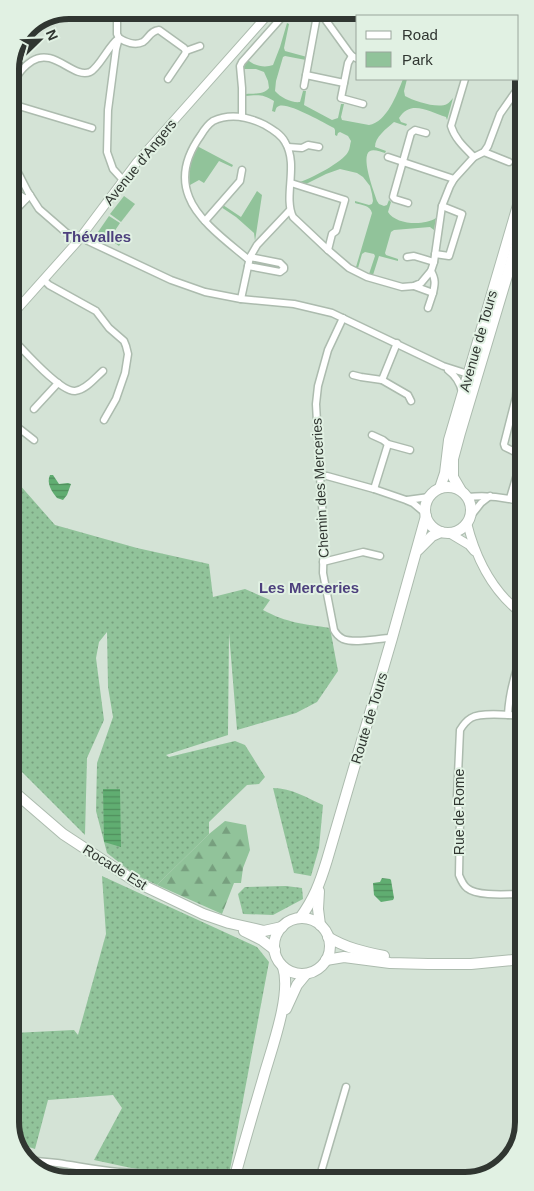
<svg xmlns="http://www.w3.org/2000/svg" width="534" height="1191" font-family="Helvetica,sans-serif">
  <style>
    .grass { fill: url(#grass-dots) }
    .forest { fill: url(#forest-firs) }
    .park { fill: #91c39a }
    .water { fill: url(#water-rules) }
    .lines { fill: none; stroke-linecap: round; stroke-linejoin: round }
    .minor-casing { stroke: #acbbae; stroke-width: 9 }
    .tertiary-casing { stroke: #acbbae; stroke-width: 10 }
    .primary-casing { stroke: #acbbae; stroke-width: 12 }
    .minor { stroke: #fff; stroke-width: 6 }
    .tertiary { stroke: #fff; stroke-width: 8 }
    .primary { stroke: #fff; stroke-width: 10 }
    .labels { text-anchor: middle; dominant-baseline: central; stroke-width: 4; stroke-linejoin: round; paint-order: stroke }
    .street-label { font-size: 14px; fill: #303631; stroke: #e1f1e3 }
    .neighbourhood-label { font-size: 15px; font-weight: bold; fill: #4d407d; stroke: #e1f1e3 }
    .rim { fill: none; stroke: #303631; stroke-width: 6 }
  </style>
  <defs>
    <pattern id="grass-dots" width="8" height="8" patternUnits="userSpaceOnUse" patternTransform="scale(1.25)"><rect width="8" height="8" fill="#91c39a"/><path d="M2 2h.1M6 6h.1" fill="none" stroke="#779f7e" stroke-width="1.8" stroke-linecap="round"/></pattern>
    <pattern id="forest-firs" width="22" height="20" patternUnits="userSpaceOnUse" patternTransform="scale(1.25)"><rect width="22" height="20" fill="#91c39a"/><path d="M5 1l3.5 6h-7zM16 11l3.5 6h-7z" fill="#779f7e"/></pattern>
    <pattern id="water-rules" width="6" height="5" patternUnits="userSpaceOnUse" patternTransform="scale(1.25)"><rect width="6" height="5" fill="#60ad71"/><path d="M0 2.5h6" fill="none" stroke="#508e5d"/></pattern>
  </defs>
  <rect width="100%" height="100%" fill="#d4e3d6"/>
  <g class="grass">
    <path d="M11,475L55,525L137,548L209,564L213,597L245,589L270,600L263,610C287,623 304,624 330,628L338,671L317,702L296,713L237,730L229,633L228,735L166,755L169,757L235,741L245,745L265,777L259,784L247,785L209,822V834L157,885L134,874L107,853L96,811L97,763L113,717L108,687L107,632L99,642L96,658L104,720L87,758L85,835L12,762Z"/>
    <path d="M273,788C292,788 307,798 323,805L319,848L311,876L294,873Z"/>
    <polygon points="102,876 257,947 269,962 228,1180 187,1180 94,1160 122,1108 113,1095 48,1100 35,1149 13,1142 13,1033 74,1030 78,1035 106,934"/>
    <polygon points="286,886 302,888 303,899 273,915 243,914 238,894 245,887"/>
  </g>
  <polygon class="forest" points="225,821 246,825 250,850 243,868 241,883 234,883 222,914 157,885 209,834"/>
  <g class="park">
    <path d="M287,23L289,24L284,48L285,51L307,57L306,60L285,56L283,57L276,81L275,91C281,98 292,103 300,102L303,91H306L304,105L332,120L338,118L341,104H344L341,117L342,120L369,125C387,122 397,94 403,79H407L404,91L405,96C414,101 438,109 447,104C449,103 451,100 453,98L447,120L446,117C429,112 411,99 399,118L401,122L407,124L406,126L394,122C386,129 375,137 375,147L386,151L385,153C381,152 374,149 370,151C360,156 374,192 377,201L379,204L384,206L387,205L389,200L391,202L388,212C396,225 424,226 436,218L434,230L430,227L394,230L391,232L385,253L386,255L398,259V261L379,256L373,275L369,274L375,256L374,254L365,252L362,254L358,268L356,267L372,213C370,205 361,205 355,203V201L369,205L372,204L373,201L372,194L370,186L363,177L357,173L340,169L326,174L306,184L300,182C310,179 343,162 348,152C350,149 350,144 351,141L348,136L340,132L338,133L337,136L335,135V130L334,128C324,123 288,102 279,106C276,107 276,109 275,112L272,111L274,101C263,94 258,95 245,96L246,94C253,93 264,95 269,88L268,81L264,72L256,69H243L244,64L248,60C254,66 265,68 273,65L280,47Z"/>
    <path d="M197,146L233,165L232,167L219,161L204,183L199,180L190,185C188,171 191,159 197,146Z"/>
    <polygon points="257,191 262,195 255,241 254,233 236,217 221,207 223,205 241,217"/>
    <polygon points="124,196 135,204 121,222 110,214"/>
    <polygon points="109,216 120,223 114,232 124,239 119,246 109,239 108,240 98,232"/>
  </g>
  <g class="water">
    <path d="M50,475H53L59,484L68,483L71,484L67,495L63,500L57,498C52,492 46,483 50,475Z"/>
    <polygon points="103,789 120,789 121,847 104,842"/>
    <polygon points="382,878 390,879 391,880 394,898 393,900 381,902 374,895 373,883 380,882"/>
  </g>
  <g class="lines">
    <g class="minor-casing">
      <g id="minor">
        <polyline points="117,10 117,34 119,38 116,49 108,110 107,152 113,169 123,180"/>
        <polyline points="305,10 322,15 348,51 352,56 358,59"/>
        <polyline points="389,10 393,16"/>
        <path d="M119,38C125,42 135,46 143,42C149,38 150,31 159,30L184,48L186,51L185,54L168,79"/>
        <polyline points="186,51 200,46"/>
        <polyline points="352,56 348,63 341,98 363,104"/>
        <polyline points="518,71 521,79"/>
        <polyline points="306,75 344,83"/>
        <path d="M465,79L451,126C455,139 464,147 474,157"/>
        <polyline points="304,86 318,10"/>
        <path d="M10,96C15,80 17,71 32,61C54,47 73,79 90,72C99,68 109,45 118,39"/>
        <polyline points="10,101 12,104 92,128"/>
        <polyline points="242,117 242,88 240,66 242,62 283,16 291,11 301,10"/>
        <polyline points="288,147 302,148 308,145 319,147"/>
        <polyline points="484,152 509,162"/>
        <polyline points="10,157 28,192 39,209 77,242"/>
        <polyline points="388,157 454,179"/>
        <polyline points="291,183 345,200 336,231 332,234 328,250"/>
        <polyline points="10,200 18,194 26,199"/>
        <polyline points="408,203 395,199 393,197 394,193 411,133 415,130 426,133"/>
        <polyline points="11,215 30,195"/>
        <polyline points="205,221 240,181 242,170"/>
        <polyline points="83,235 88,241 171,280 205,292 241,299 294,304 332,313 443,366 468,374 469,376"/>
        <polyline points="435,254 449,256 462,214 442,206"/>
        <polyline points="407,257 414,256 434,262"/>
        <path d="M249,260C229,243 198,221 189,197C180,175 188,153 201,135C204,130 207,125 213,121C230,113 249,117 265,125C272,129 281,134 285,142C299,165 283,196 293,217L328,250L349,268L367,277L402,287L414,286L421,283L431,271L434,262L442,206L450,186L454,179L474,157L484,152L488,146L500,114L521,84"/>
        <polyline points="248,266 280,272 284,269 284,267 280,263 250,257"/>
        <polyline points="44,280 49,285 96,311 109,328 124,341 126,346 128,354 125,373 116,399 104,420"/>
        <path d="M414,286L433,293C435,284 436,280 431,271"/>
        <polyline points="241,299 250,257 257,245 290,210"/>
        <polyline points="428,308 433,293"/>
        <path d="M343,318L328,350L318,386L316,404L320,476L324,533L323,573L334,630C336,634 339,637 343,639C356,644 378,638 392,638"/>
        <path d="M11,337C22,349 60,392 75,391C86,390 96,377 103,371"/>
        <path d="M448,370C456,376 460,382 462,392"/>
        <polyline points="353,375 361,377 382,380 408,395 411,401"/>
        <polyline points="382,380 397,343"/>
        <polyline points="34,409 58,383"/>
        <polyline points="11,422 34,440"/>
        <polyline points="372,435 383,440 388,444 410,450"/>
        <polyline points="320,476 327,476 374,489 406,500 413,503 425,513"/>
        <polyline points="374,489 388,444"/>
        <path d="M468,497C487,495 504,497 522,502"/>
        <polyline points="510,498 521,461 520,456 517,453 505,447 504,444 516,397 517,386 522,374"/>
        <polyline points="407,500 429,497"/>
        <polyline points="470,517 481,503 490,496"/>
        <polyline points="323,562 363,552 380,556"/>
        <path d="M508,715C509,693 515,672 523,651"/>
        <path d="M523,716C510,715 481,712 471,718C466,721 463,725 460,730L457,797L460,819L459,875C461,880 463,885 467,888C478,897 509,894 523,894"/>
        <path d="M26,1160C37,1161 47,1162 57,1163C78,1166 98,1170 119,1172C143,1174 169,1173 192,1180"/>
        <polyline points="319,1179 346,1087"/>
      </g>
    </g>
    <g class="tertiary-casing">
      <g id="tertiary">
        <polyline points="428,10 437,16"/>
        <polyline points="11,316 77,242 137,162 272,10"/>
        <path d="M467,523C476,559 493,592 522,614"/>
        <polyline points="449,533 469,545 474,551"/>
      </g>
    </g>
    <g class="primary-casing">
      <g id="primary">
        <circle cx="448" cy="510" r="23"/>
        <polyline points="440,488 445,473 449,440 521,195"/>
        <polyline points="460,489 453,477 453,459 460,433 521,229"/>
        <polyline points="418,550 432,536 441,532"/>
        <polyline points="12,790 63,834 136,882 203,914 229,923 264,931 282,927"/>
        <polyline points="319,891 318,909 320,925"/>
        <path d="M300,918C314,899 320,883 327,860L392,638L426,516"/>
        <circle cx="302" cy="946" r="28"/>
        <polyline points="244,931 262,940 275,950"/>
        <path d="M328,937C346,948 364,952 384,956"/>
        <polyline points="326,960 344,957 390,963 428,964 471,964 524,959"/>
        <polyline points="286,1009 297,985 306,974"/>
        <path d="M234,1180C243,1146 253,1113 263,1079C271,1050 292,995 283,967"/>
      </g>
    </g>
    <use href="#minor" class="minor"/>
    <use href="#tertiary" class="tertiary"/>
    <use href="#primary" class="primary"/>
  </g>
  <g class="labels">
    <g class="street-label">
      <text transform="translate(140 162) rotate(-51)">Avenue d'Angers</text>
      <text transform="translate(478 341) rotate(-74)">Avenue de Tours</text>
      <text transform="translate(320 488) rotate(-93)">Chemin des Merceries</text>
      <text transform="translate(369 718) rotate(-73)">Route de Tours</text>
      <text transform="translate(459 812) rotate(-90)">Rue de Rome</text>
      <text transform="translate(115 867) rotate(32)">Rocade Est</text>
    </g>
    <g class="neighbourhood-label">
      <text x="97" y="236">Thévalles</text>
      <text x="309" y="587">Les Merceries</text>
    </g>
  </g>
  <path d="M0 0H534V1191H0ZM69 19H465A50 50 0 0 1 515 69V1122A50 50 0 0 1 465 1172H69A50 50 0 0 1 19 1122V69A50 50 0 0 1 69 19Z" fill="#e1f1e3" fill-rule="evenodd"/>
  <path class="rim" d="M69 19H465A50 50 0 0 1 515 69V1122A50 50 0 0 1 465 1172H69A50 50 0 0 1 19 1122V69A50 50 0 0 1 69 19Z"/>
  <rect x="356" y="15" width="162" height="65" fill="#e1f1e3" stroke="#9aa69c"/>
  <rect x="366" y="31" width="25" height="8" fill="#ffffff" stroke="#9aa69c"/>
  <text x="402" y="40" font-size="15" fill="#303631">Road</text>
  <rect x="366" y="52" width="25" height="15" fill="#91c39a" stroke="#9aa69c"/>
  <text x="402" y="65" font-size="15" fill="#303631">Park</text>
  <g transform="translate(40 40) rotate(67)" stroke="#e1f1e3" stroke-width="4" paint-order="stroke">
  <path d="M0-4L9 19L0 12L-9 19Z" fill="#303631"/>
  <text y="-8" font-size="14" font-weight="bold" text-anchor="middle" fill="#303631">N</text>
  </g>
</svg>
